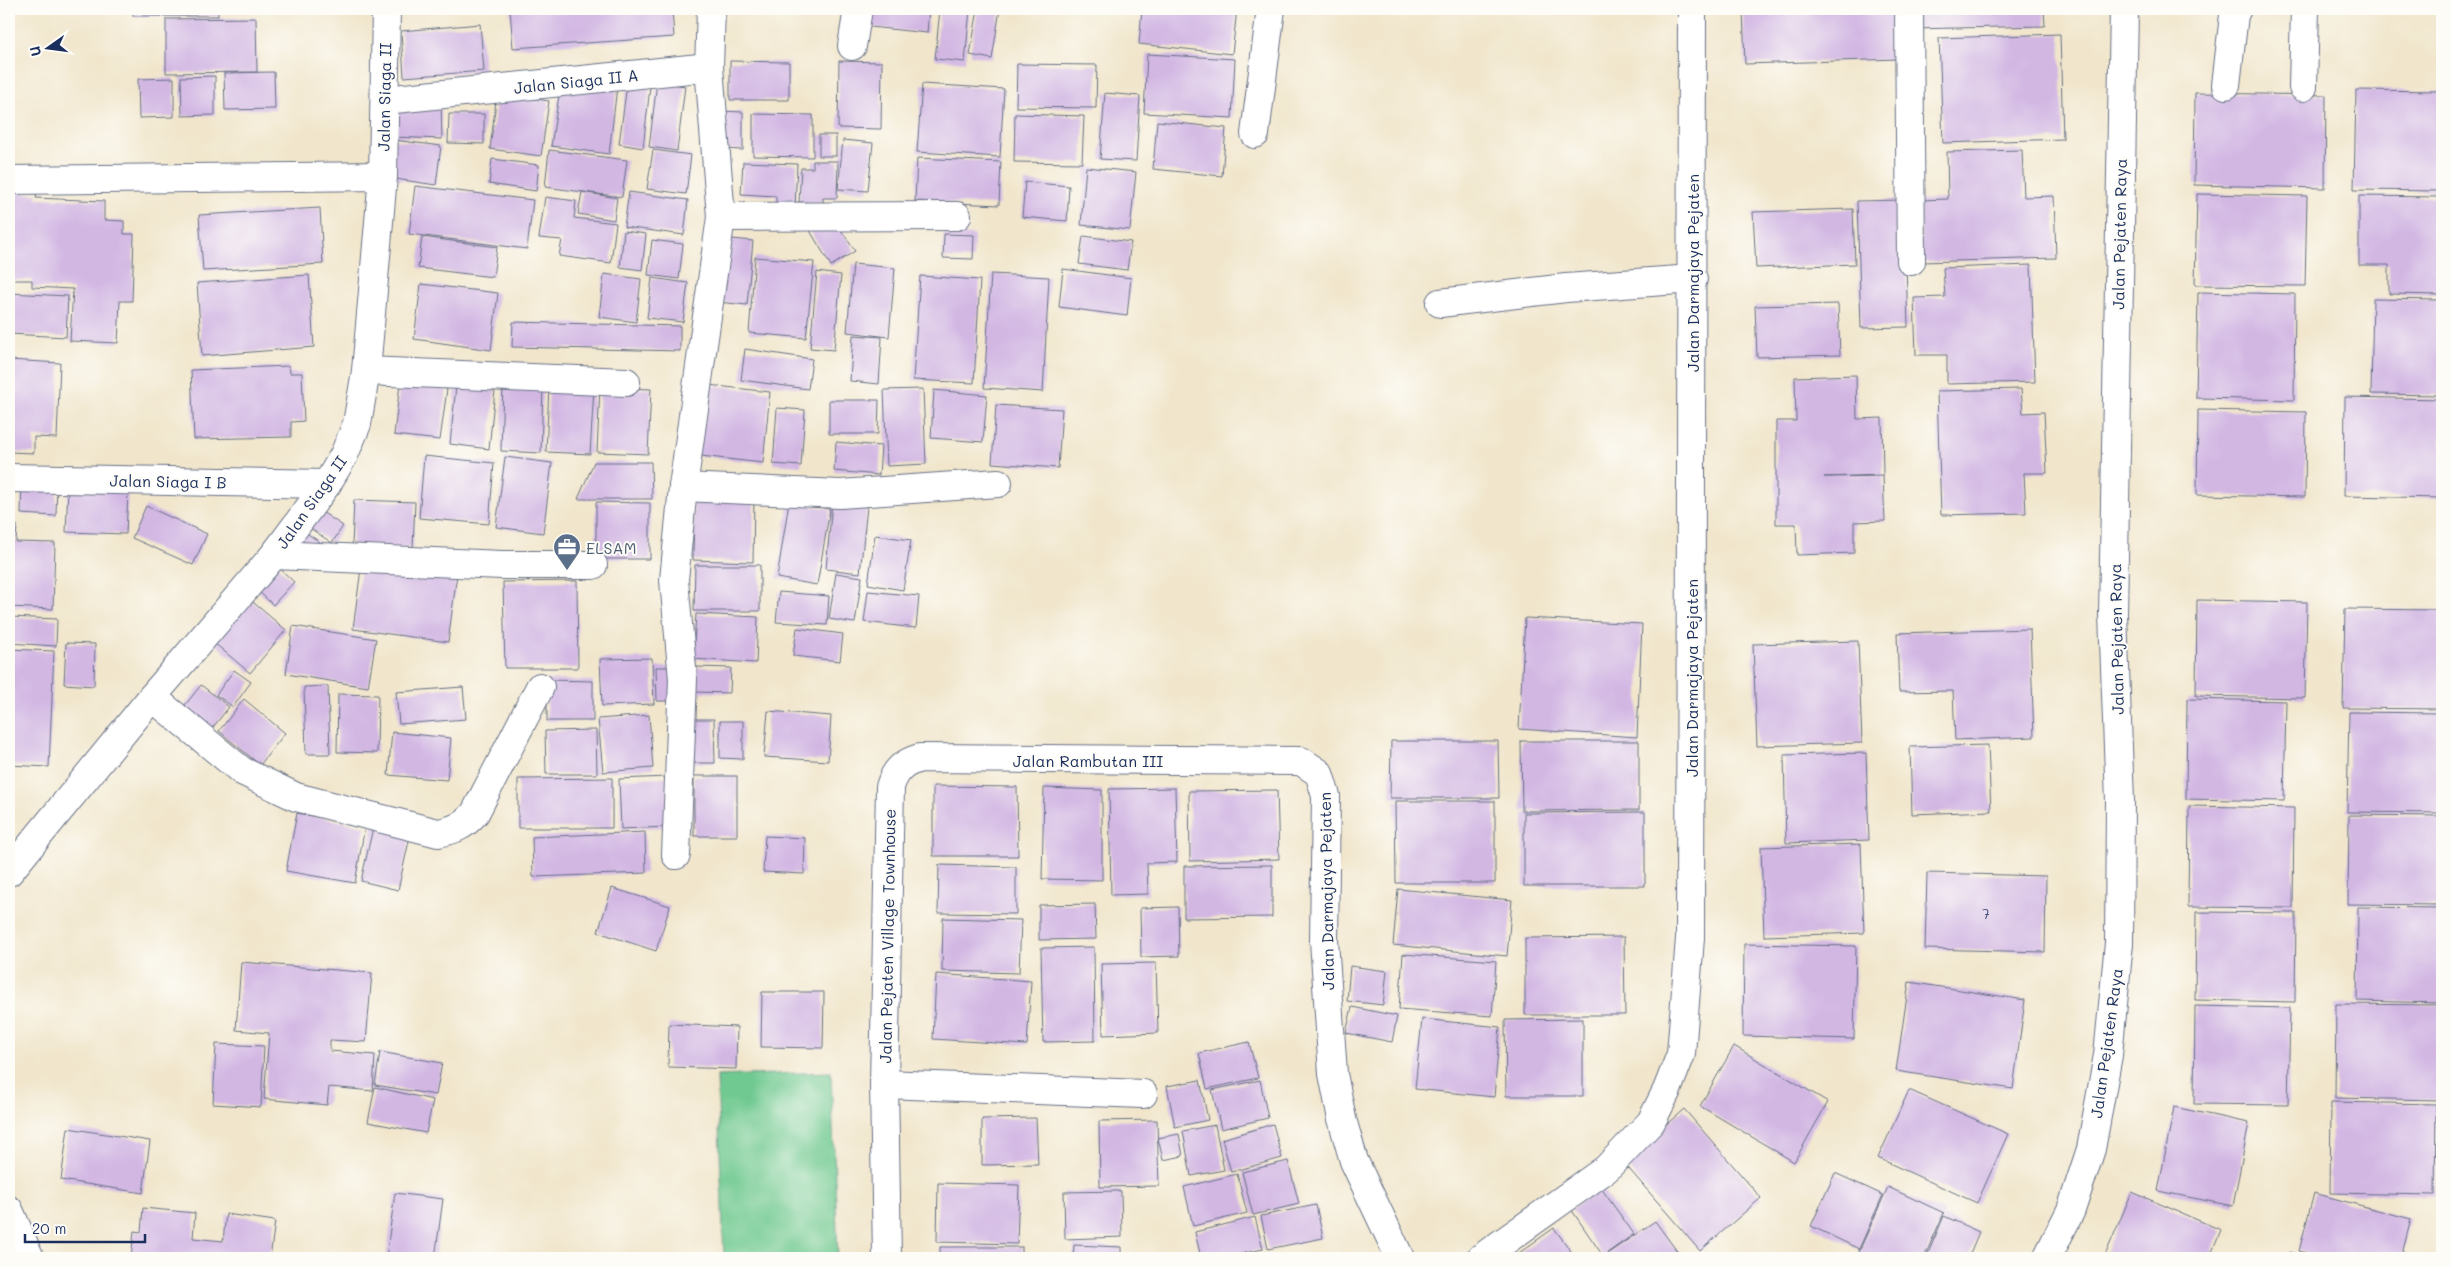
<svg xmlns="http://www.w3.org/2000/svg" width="2451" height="1267" font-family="Mali,sans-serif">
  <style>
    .green { fill: #6fc990; stroke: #457c77 }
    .building { fill: #d2b7e3 }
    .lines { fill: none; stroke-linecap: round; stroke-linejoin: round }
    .minor-casing { stroke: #666f84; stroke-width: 30 }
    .major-casing { stroke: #666f84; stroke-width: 30 }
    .minor { stroke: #fff; stroke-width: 28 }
    .major { stroke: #fff; stroke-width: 28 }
    .labels { text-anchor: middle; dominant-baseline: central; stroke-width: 4; stroke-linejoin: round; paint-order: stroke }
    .number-label { font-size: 14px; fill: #49517f }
    .street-label { font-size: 16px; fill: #1b2f5e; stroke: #fdfcf7 }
    .service-label { font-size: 16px; fill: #4e5e75; stroke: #fdfcf7; text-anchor: start }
  </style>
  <rect width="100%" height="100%" fill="#fdfcf7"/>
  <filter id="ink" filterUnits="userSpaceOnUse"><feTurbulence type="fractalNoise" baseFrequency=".02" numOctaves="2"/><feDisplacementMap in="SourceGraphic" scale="10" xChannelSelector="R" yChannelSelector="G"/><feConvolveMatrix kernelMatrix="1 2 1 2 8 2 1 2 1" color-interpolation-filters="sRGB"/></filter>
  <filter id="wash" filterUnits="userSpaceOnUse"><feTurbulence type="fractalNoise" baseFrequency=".0096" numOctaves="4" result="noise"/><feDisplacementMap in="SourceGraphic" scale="20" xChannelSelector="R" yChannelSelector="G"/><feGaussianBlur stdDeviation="1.12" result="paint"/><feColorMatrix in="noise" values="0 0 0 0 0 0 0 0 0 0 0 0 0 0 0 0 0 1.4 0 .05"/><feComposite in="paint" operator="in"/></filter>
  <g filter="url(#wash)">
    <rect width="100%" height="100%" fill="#f1e6cc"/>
    <polygon class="green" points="831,1072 838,1258 724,1258 717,1076"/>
    <g id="blocks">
      <g class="building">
        <rect x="133" y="9" width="85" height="7"/>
        <polygon points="510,9 672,9 674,37 513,48"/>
        <polygon points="863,9 929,9 927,33 861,26"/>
        <polygon points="940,9 970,9 965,62 935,59"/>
        <polygon points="978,9 1000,9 992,59 970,55"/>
        <polygon points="1142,9 1237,9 1232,54 1139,44"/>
        <polygon points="1743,9 1897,9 1898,59 1745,64"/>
        <polygon points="1911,9 2044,9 2045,26 1912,29"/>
        <polygon points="256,18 257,72 166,73 166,19"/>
        <polygon points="480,24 484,71 404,77 401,31"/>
        <polygon points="2060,34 2063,139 1943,143 1939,38"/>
        <polygon points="1147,54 1235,59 1232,118 1144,113"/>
        <polygon points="730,61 789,62 789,100 730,100"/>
        <polygon points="839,61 882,62 881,129 838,128"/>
        <polygon points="1017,64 1097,65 1096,108 1016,107"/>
        <polygon points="274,72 275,109 225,110 224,73"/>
        <polygon points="215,76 215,115 182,116 181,77"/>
        <polygon points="174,78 174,117 139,118 138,79"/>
        <polygon points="657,82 685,86 677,151 649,147"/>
        <polygon points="627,84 650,87 643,148 619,144"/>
        <polygon points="922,84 1004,89 1000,157 917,152"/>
        <polygon points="617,87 609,154 551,146 560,89"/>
        <polygon points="2356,90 2442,91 2442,191 2354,190"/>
        <polygon points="497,93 549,101 541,156 490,149"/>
        <polygon points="1105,93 1140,96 1136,161 1100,159"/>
        <polygon points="2195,93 2326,95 2325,188 2194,185"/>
        <polygon points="441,101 442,139 393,137 394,102"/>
        <polygon points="721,111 743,112 743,150 721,149"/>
        <polygon points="449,114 484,114 484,144 448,143"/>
        <polygon points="753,114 813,115 813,157 753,156"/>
        <polygon points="1015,114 1084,116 1082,163 1014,162"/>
        <polygon points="1157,121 1226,128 1222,176 1153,169"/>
        <rect x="819" y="135" width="17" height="21"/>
        <polygon points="394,140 441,146 436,185 389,178"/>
        <polygon points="843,140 873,143 868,191 838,189"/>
        <polygon points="549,150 627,160 622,197 545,187"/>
        <polygon points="653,150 691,155 686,194 647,189"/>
        <polygon points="2022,150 2024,197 2054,196 2056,258 1922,262 1920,200 1948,199 1947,152"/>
        <polygon points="917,158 1001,162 999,205 915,201"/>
        <polygon points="492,159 539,165 536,191 489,184"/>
        <polygon points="813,161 838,161 837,198 823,198 823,203 799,202 801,168 813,168"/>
        <polygon points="743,162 797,164 795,207 776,206 776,196 741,194"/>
        <polygon points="1086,167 1136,172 1130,230 1081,225"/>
        <polygon points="1025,182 1069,186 1067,221 1022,217"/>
        <polygon points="415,186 533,200 527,249 409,234"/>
        <polygon points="9,192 37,194 36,198 104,201 104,220 124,221 124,234 134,234 132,301 120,301 118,343 70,341 73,289 32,287 32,280 9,280"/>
        <polygon points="582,192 617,198 614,220 578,214"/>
        <polygon points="629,192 688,200 684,235 624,227"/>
        <polygon points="2197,194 2307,196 2305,286 2195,285"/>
        <polygon points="2359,196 2442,197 2442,295 2389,294 2389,265 2359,265"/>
        <polygon points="545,197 576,201 574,218 616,223 611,263 559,256 562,240 539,238"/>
        <polygon points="1904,200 1908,327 1861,328 1857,201"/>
        <polygon points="320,208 323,264 203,271 199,215"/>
        <polygon points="1853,209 1855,264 1756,268 1753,212"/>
        <polygon points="833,218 855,251 831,266 809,229"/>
        <polygon points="624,231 646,234 642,270 620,267"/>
        <polygon points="944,234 974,235 973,259 943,258"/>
        <polygon points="1083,236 1131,242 1127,270 1079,264"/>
        <polygon points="422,237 497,247 493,277 418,268"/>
        <polygon points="722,238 753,241 747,305 717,302"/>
        <polygon points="652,240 683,244 679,279 648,275"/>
        <polygon points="755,257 814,262 806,338 749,333"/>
        <polygon points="853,264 895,268 889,337 847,332"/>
        <polygon points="2031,265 2035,382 1947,384 1947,355 1916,355 1914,298 1945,297 1943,268"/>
        <polygon points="1063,269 1131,278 1127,316 1059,307"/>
        <polygon points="817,272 841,275 834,350 810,348"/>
        <polygon points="604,274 641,279 636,322 599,317"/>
        <polygon points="991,274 1049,277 1043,392 984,388"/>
        <polygon points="309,275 314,347 202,356 197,283"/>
        <polygon points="920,276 980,280 974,383 913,380"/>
        <polygon points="652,278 688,283 683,322 647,318"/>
        <polygon points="421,284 498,293 491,350 414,339"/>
        <polygon points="2198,292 2295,294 2294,400 2196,398"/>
        <polygon points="9,293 68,296 66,337 9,334"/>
        <polygon points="2373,299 2442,300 2442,395 2371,394"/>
        <polygon points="1838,304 1840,355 1757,357 1755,306"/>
        <polygon points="513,322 680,326 680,351 512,347"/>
        <polygon points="853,335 882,337 879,384 850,381"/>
        <polygon points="745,349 812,359 808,389 741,380"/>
        <polygon points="9,360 60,363 57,438 34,437 34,453 9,452"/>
        <polygon points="289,366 290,373 302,373 304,421 291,422 291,437 194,439 191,370"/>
        <polygon points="1856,375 1857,419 1882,418 1883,475 1824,477 1883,476 1885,521 1854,522 1854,553 1797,555 1796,524 1776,524 1776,421 1796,421 1795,377"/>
        <polygon points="400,383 447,389 440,440 394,435"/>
        <polygon points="699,384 770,392 763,463 691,455"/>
        <polygon points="503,385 543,386 541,453 501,451"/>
        <polygon points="456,386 495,390 489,449 450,444"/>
        <polygon points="549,386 594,388 590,454 546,452"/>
        <polygon points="600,387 651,389 648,454 597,452"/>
        <polygon points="923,389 926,464 887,466 884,390"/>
        <polygon points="2021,389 2023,413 2044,412 2047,473 2024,473 2026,513 1941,515 1937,391"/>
        <polygon points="934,390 987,395 983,442 931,438"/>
        <polygon points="2345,397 2442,399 2442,498 2344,496"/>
        <polygon points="829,400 879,400 878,434 829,434"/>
        <polygon points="996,405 1062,409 1058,468 992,463"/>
        <polygon points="777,408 805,410 801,466 773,464"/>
        <polygon points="2198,410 2306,412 2305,497 2197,495"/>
        <polygon points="836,442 881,446 879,475 834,471"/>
        <polygon points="424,456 494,463 489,524 419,518"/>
        <polygon points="505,457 552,463 543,533 496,527"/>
        <polygon points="594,462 651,462 652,499 578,499"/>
        <polygon points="22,478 57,480 56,516 21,514"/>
        <polygon points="68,489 128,492 126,534 66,532"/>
        <polygon points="694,495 754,497 753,562 693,560"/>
        <polygon points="354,500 415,502 413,548 352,546"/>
        <polygon points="596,502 650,503 650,559 596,559"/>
        <polygon points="789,502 830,509 817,585 777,578"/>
        <polygon points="832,503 867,507 860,573 826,569"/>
        <polygon points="146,506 207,534 193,565 132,538"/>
        <polygon points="322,512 343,526 332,543 310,528"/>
        <polygon points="9,525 17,525 16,542 55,543 53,609 9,607"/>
        <polygon points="305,532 327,547 297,543"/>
        <polygon points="875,535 911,540 903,590 868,584"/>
        <polygon points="362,561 457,574 448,642 353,629"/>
        <polygon points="273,562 294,582 273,605 252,585"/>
        <polygon points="695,565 760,565 760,611 694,611"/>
        <polygon points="836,573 862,577 855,623 829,619"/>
        <polygon points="577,581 578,668 505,668 503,582"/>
        <polygon points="868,591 919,596 916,628 864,622"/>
        <polygon points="779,592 829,596 827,625 776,622"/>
        <polygon points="248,598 286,630 250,673 213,642"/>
        <polygon points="2197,600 2307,602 2305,698 2196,696"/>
        <polygon points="2345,609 2442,610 2442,709 2343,708"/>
        <polygon points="696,614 758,617 756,663 693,659"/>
        <polygon points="9,617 57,619 56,646 9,643"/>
        <polygon points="1525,618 1642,624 1637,737 1519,729"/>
        <polygon points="293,626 376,639 368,687 286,674"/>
        <polygon points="797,628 843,634 840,661 793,656"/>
        <polygon points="2030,629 2034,737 1955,740 1953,691 1899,692 1897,633"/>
        <polygon points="1858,641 1862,743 1757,746 1753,644"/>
        <polygon points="66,643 95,644 94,686 64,684"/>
        <polygon points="9,649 54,651 49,767 9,765"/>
        <polygon points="652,658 654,704 602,706 600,659"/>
        <polygon points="656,667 678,667 678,701 657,701"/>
        <polygon points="697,667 731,668 730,693 696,692"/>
        <polygon points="234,670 251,682 233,707 216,695"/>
        <polygon points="547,680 593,681 593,721 547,721"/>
        <polygon points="201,685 229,707 210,731 182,709"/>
        <polygon points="328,686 330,754 306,754 304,687"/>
        <polygon points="463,687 466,719 399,724 396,692"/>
        <polygon points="338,694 378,695 377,753 337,752"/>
        <polygon points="244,699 285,733 260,765 219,731"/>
        <polygon points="2187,699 2286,701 2284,801 2186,799"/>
        <polygon points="768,711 831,716 828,761 764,757"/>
        <polygon points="2349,712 2442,713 2442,813 2347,812"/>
        <polygon points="649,715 653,768 603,772 598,719"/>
        <polygon points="687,719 714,719 715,763 687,763"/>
        <polygon points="720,721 743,721 743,759 720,758"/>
        <polygon points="596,730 597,774 546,774 545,731"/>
        <polygon points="392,732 451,738 447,780 388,775"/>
        <polygon points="1391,741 1498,741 1499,798 1390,798"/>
        <polygon points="1521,741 1639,741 1639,810 1522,811"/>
        <polygon points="1988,745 1991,811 1912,814 1910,747"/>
        <polygon points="1866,753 1869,840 1786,843 1784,755"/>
        <rect x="694" y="776" width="43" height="60"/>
        <polygon points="667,777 668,827 621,829 619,779"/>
        <polygon points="612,778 612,828 518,828 518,779"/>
        <polygon points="933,786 1017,787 1018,856 933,856"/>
        <polygon points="1044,788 1102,790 1102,880 1042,879"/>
        <polygon points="1175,788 1177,862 1147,863 1148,894 1111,895 1109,789"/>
        <polygon points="1277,790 1279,859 1190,861 1189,791"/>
        <polygon points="1395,801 1495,801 1495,883 1396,883"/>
        <polygon points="2189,806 2294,808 2293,908 2188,907"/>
        <polygon points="9,812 12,812 10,839 9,839"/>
        <polygon points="1645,812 1645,886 1524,886 1524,813"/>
        <polygon points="297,813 365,826 355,883 286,871"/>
        <polygon points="2349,815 2442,816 2442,905 2348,904"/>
        <polygon points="374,823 411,832 398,890 361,881"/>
        <polygon points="645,832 646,873 533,877 532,837"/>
        <polygon points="765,836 805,838 804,874 763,872"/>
        <polygon points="1861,844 1864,933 1764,936 1761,847"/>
        <polygon points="939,865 1016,867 1016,914 938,913"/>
        <polygon points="1272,865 1272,917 1184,918 1184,866"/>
        <polygon points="1927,873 2046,876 2045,952 1925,949"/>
        <polygon points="612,888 670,906 656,951 598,932"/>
        <polygon points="1398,889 1512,900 1507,956 1393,945"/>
        <polygon points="1095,904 1096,939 1039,940 1039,905"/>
        <polygon points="1178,907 1179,956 1141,957 1140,908"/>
        <polygon points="2358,907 2442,908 2442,1003 2357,1001"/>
        <polygon points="2196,912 2296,913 2295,1002 2195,1000"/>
        <polygon points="943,918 1021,920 1019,973 942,971"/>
        <polygon points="1624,937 1625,1015 1525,1015 1525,938"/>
        <polygon points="1744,944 1856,946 1854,1039 1743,1036"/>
        <polygon points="1094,947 1095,1041 1043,1042 1041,948"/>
        <polygon points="1403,954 1496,961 1492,1016 1399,1009"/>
        <polygon points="241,962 372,973 366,1042 330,1040 330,1051 375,1055 373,1091 329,1087 327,1105 264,1099 269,1033 236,1030"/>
        <polygon points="1156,963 1158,1033 1103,1035 1101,964"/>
        <polygon points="1350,966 1387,971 1383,1005 1347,1001"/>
        <polygon points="936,974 1031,981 1027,1045 933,1039"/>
        <polygon points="1909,982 2025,1000 2013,1089 1896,1071"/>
        <polygon points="762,992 824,992 823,1048 761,1047"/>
        <polygon points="2336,1004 2442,1005 2442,1100 2335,1098"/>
        <polygon points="2195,1006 2290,1008 2288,1105 2194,1104"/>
        <polygon points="1352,1007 1397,1016 1392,1042 1346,1033"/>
        <polygon points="1422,1019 1500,1027 1494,1097 1415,1089"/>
        <polygon points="1583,1019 1583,1096 1506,1096 1505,1020"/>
        <polygon points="669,1024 737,1027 736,1069 668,1067"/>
        <polygon points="1249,1042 1258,1078 1207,1089 1199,1053"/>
        <polygon points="216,1044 264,1046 261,1107 213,1104"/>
        <polygon points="1734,1046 1828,1102 1794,1162 1700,1106"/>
        <polygon points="380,1052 442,1063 436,1095 375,1085"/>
        <polygon points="1200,1080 1208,1120 1175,1127 1167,1086"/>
        <polygon points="1260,1080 1268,1118 1221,1129 1212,1090"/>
        <polygon points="375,1087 433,1100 426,1133 368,1122"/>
        <polygon points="1909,1090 2008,1134 1977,1203 1878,1158"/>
        <polygon points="2331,1102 2436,1104 2435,1195 2330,1193"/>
        <polygon points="2174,1107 2249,1123 2233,1206 2158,1191"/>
        <polygon points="1684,1109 1761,1198 1700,1251 1623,1162"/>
        <polygon points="1036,1118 1038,1164 982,1165 982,1119"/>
        <polygon points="1157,1120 1159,1186 1100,1187 1099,1121"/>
        <polygon points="1273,1124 1282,1158 1231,1172 1222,1139"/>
        <polygon points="1215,1125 1224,1170 1191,1176 1183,1131"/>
        <polygon points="68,1128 150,1141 143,1193 61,1180"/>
        <polygon points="1179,1134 1183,1156 1163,1160 1158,1138"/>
        <polygon points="1288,1161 1299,1204 1253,1215 1242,1172"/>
        <polygon points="1835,1173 1883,1195 1859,1249 1811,1226"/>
        <polygon points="1237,1174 1247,1213 1193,1226 1184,1187"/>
        <polygon points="938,1183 1019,1185 1017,1244 937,1242"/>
        <polygon points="1888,1187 1944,1213 1924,1258 1856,1258"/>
        <polygon points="1601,1188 1634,1234 1603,1256 1571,1209"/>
        <polygon points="1121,1191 1122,1237 1065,1239 1064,1192"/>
        <polygon points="2132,1192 2221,1230 2209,1258 2104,1258"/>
        <polygon points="395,1193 443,1199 435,1258 386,1258"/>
        <polygon points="2314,1193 2411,1219 2401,1258 2325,1258 2299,1251"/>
        <polygon points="1316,1205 1323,1238 1268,1249 1261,1216"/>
        <polygon points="143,1208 195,1213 193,1238 223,1241 226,1214 275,1221 270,1258 131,1258 134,1231 141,1232"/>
        <polygon points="1944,1216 1979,1232 1968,1258 1926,1258"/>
        <polygon points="1255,1217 1263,1249 1223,1258 1201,1258 1195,1232"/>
        <polygon points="1655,1221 1682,1258 1601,1258"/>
        <polygon points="1554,1228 1576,1258 1512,1258"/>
        <polygon points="1074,1245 1121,1247 1121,1258 1073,1258"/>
        <rect x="940" y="1247" width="82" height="11"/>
        <polygon points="2290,1252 2305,1258 2287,1258"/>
      </g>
    </g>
  </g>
  <g filter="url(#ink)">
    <use href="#blocks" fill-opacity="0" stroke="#666f84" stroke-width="1"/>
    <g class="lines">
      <g class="minor-casing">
        <g id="minor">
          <polyline points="1909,9 1911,261"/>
          <polyline points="852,46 858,9"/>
          <polyline points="2226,85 2234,15 2237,9"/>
          <polyline points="2303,87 2305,9"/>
          <polyline points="385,100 709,67"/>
          <polyline points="1255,134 1271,9"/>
          <polyline points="9,180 383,176"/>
          <polyline points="721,217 957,216"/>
          <polyline points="1440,303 1566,288 1693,279"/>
          <polyline points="366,371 626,382"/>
          <polyline points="9,478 327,484"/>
          <polyline points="683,487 840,494 998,483"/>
          <polyline points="274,555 502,565 593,565"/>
          <path d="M152,697L242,771L296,797L438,833C454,830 464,826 475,813L540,687"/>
          <polyline points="676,855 683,679 674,580 683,487 721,217 709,67 711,9"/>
          <polyline points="9,872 152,697 274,555 327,484 344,455 357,424 366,371 383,176 386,9"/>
          <polyline points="884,1084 1143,1094"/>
          <polyline points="9,1210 30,1258"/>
          <path d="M887,1258L884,1084L890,787C895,770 903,763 920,758L1301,761L1319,773L1326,796L1324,940L1333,1074L1342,1119L1354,1161L1400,1258"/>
          <polyline points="1481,1258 1606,1169 1651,1122 1667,1090 1681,1054 1690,938 1692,9"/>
        </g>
      </g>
      <g class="major-casing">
        <polyline id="major" points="2047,1258 2071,1210 2091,1149 2108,1055 2119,943 2120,801 2113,614 2124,9"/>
      </g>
      <use href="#minor" class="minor"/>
      <use href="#major" class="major"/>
    </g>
  </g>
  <defs>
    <g id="office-pin" transform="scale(1.4375)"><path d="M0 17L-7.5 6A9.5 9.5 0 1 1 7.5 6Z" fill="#5c6f8a" stroke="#fdfcf7"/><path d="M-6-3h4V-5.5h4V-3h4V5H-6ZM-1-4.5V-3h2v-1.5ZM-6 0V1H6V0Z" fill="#fff"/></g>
  </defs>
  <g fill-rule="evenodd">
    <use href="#office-pin" x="567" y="547"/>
  </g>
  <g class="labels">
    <g class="number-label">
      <text x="1986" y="913">7</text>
    </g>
    <g class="street-label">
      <text transform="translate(576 81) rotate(-6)">Jalan Siaga II A</text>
      <text transform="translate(384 97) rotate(-89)">Jalan Siaga II</text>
      <text transform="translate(2119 234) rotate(-89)">Jalan Pejaten Raya</text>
      <text transform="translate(1692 273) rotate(-90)">Jalan Darmajaya Pejaten</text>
      <text transform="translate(168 481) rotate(1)">Jalan Siaga I B</text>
      <text transform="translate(311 502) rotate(-55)">Jalan Siaga II</text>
      <text transform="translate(2116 639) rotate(-91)">Jalan Pejaten Raya</text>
      <text transform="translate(1691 678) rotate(-90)">Jalan Darmajaya Pejaten</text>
      <text x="1088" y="760">Jalan Rambutan III</text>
      <text transform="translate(1326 891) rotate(-91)">Jalan Darmajaya Pejaten</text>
      <text transform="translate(887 936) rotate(-89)">Jalan Pejaten Village Townhouse</text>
      <text transform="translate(2106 1043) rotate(-82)">Jalan Pejaten Raya</text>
    </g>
    <g class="service-label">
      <text x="586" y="547">ELSAM</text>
    </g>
  </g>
  <rect width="2451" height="1267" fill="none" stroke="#fdfcf7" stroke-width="30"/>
  <g transform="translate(48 48) rotate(256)" stroke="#fdfcf7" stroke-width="4" paint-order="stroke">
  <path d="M0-4L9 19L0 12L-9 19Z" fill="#1b2f5e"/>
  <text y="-8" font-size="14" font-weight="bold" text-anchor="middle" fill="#1b2f5e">U</text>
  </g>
  <path d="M25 1234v8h120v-8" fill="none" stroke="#1b2f5e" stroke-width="2.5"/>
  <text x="32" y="1234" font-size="15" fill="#1b2f5e" stroke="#fdfcf7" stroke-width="4" paint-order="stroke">20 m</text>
</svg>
